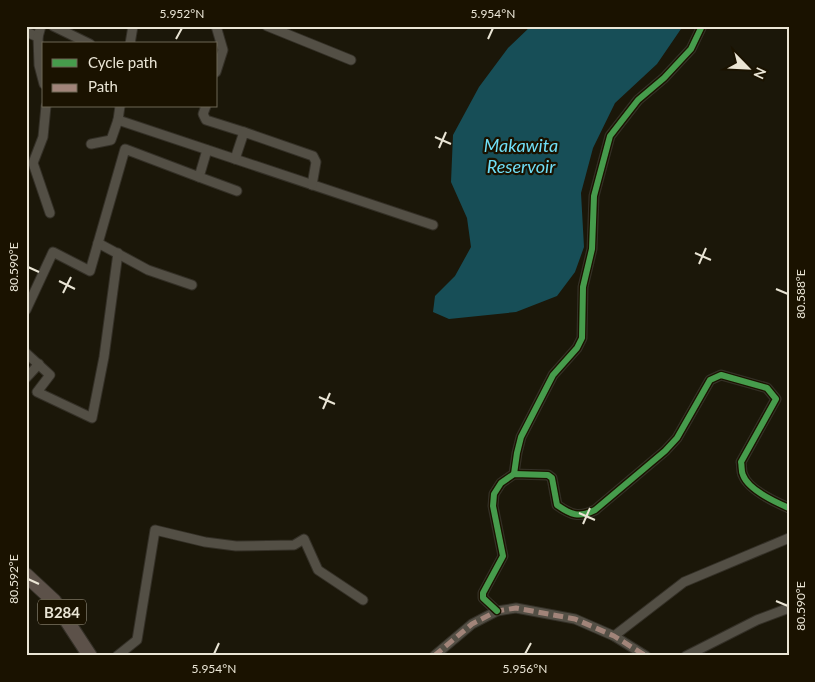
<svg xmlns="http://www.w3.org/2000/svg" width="815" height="682" font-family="Lato,sans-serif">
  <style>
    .water { fill: #174e57 }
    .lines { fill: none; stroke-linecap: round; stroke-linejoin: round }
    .street-casing { stroke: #343027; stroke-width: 11 }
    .primary-casing { stroke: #343027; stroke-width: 16 }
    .street { stroke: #534f45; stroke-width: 9 }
    .primary { stroke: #5c5149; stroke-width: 14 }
    .quiet { stroke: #a18479; stroke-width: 5; stroke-dasharray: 10 5; stroke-linecap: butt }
    .cycleway-casing { stroke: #1a1200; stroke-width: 9 }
    .cycleway { stroke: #469c4c; stroke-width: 6 }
    .ticks { fill: none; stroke: #eae5d5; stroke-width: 2 }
    .labels { text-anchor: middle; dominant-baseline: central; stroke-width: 4.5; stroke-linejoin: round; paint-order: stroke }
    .shield { fill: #1a1200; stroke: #aca695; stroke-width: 1 }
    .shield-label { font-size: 15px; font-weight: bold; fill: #eae5d5 }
    .water-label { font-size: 18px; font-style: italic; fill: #70dff7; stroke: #1a1200 }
    .neatline { fill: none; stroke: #eae5d5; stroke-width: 2 }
    .ticks-label { font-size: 12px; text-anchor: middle; fill: #eae5d5 }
  </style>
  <rect width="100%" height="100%" fill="#1b1709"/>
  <polygon class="water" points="531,26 683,26 657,64 615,103 593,148 581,193 584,247 575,272 557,296 516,312 449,319 433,312 435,296 455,276 471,247 467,218 451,182 453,135 479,87 508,48"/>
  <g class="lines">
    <g class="street-casing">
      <g id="street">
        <polyline points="53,26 90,44"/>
        <polyline points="267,26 351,60"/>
        <polyline points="26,32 38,37 41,26"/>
        <polyline points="38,37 39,65 44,84"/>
        <polyline points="130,44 133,26"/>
        <polyline points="216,72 223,50 216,26"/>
        <polyline points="46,106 43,137 33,163 50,213"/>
        <polyline points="120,106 118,120 433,225"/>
        <polyline points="206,106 203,114 206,120 244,132"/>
        <polyline points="91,144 111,140 118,120"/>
        <polyline points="207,150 199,177 237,191"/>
        <polyline points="235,159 244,132 313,156 316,162 312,185"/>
        <polyline points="98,243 148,270 192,285"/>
        <polyline points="26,310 53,252 90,271 125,149 199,177"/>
        <polyline points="26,353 50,375 37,392 92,418 104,357 118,253"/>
        <polyline points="26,378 39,364"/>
        <polyline points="514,474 517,453 521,437 553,375 577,348 582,338 583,287 592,249 594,196 610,136 638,100 664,78 691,49 702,26"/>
        <path d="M497,611L483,598V593L503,556L493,506L494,494L501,483L514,474L548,475L552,478L557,505C571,515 579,518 595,510L665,451L677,438L710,380L721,375L767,388L776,399L741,462C742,466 741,471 743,475C748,489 775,502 789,508"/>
        <polyline points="614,636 684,582 789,538"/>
        <polyline points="117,656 137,640 155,530 205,542 236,546 294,545 304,539 318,570 363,600"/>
        <polyline points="434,656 472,624 497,611 516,608 575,619 614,636 646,656"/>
        <polyline points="686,656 757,620 789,608"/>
      </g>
    </g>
    <g class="primary-casing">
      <polyline id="primary" points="26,575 54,601 90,656"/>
    </g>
    <use href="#street" class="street"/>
    <use href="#primary" class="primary"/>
    <polyline class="quiet" points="434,656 472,624 497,611 516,608 575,619 614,636 646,656"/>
    <g class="cycleway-casing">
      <g id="cycleway">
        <polyline points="514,474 517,453 521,437 553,375 577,348 582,338 583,287 592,249 594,196 610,136 638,100 664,78 691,49 702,26"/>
        <path d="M497,611L483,598V593L503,556L493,506L494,494L501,483L514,474L548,475L552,478L557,505C571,515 579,518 595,510L665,451L677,438L710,380L721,375L767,388L776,399L741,462C742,466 741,471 743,475C748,489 775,502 789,508"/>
      </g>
    </g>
    <use href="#cycleway" class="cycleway"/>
  </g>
  <path class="ticks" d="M176,39L182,28M488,39L493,28M435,137L451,144M439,148L446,132M695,253L711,260M699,264L706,248M28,267L39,272M59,281L75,289M776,289L788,294M63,293L71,277M319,397L335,404M323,409L330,393M579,513L595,520M583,524L590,508M28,579L39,584M776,601L788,606M214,654L219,643M525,654L531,643"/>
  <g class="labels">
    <rect class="shield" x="38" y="599.5" width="48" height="25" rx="4"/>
    <g class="shield-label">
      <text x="62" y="612">B284</text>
    </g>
    <g class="water-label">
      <text x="521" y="145">Makawita<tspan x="521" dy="21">Reservoir</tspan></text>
    </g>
  </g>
  <rect width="815" height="682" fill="none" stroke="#1a1200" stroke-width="55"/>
  <rect x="42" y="42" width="175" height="65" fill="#1a1200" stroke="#6d6655"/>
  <rect x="52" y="59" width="25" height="8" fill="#469c4c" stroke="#6d6655"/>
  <text x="88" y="68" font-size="15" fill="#eae5d5">Cycle path</text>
  <rect x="52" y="84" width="25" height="8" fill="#a18479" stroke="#6d6655"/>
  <text x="88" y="92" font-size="15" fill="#eae5d5">Path</text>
  <g transform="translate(748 68) rotate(114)" stroke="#1a1200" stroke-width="4" paint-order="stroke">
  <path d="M0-4L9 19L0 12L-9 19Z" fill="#eae5d5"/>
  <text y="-8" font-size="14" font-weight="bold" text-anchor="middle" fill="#eae5d5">N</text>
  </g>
  <rect x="28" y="28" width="760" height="626" class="neatline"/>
  <g class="ticks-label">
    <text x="182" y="18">5.952°N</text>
    <text x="493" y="18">5.954°N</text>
    <text transform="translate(14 267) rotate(-90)" y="4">80.590°E</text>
    <text transform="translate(801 294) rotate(-90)" y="4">80.588°E</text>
    <text transform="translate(14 579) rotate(-90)" y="4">80.592°E</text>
    <text transform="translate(801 606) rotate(-90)" y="4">80.590°E</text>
    <text x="214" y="673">5.954°N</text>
    <text x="525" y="673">5.956°N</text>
  </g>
</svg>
